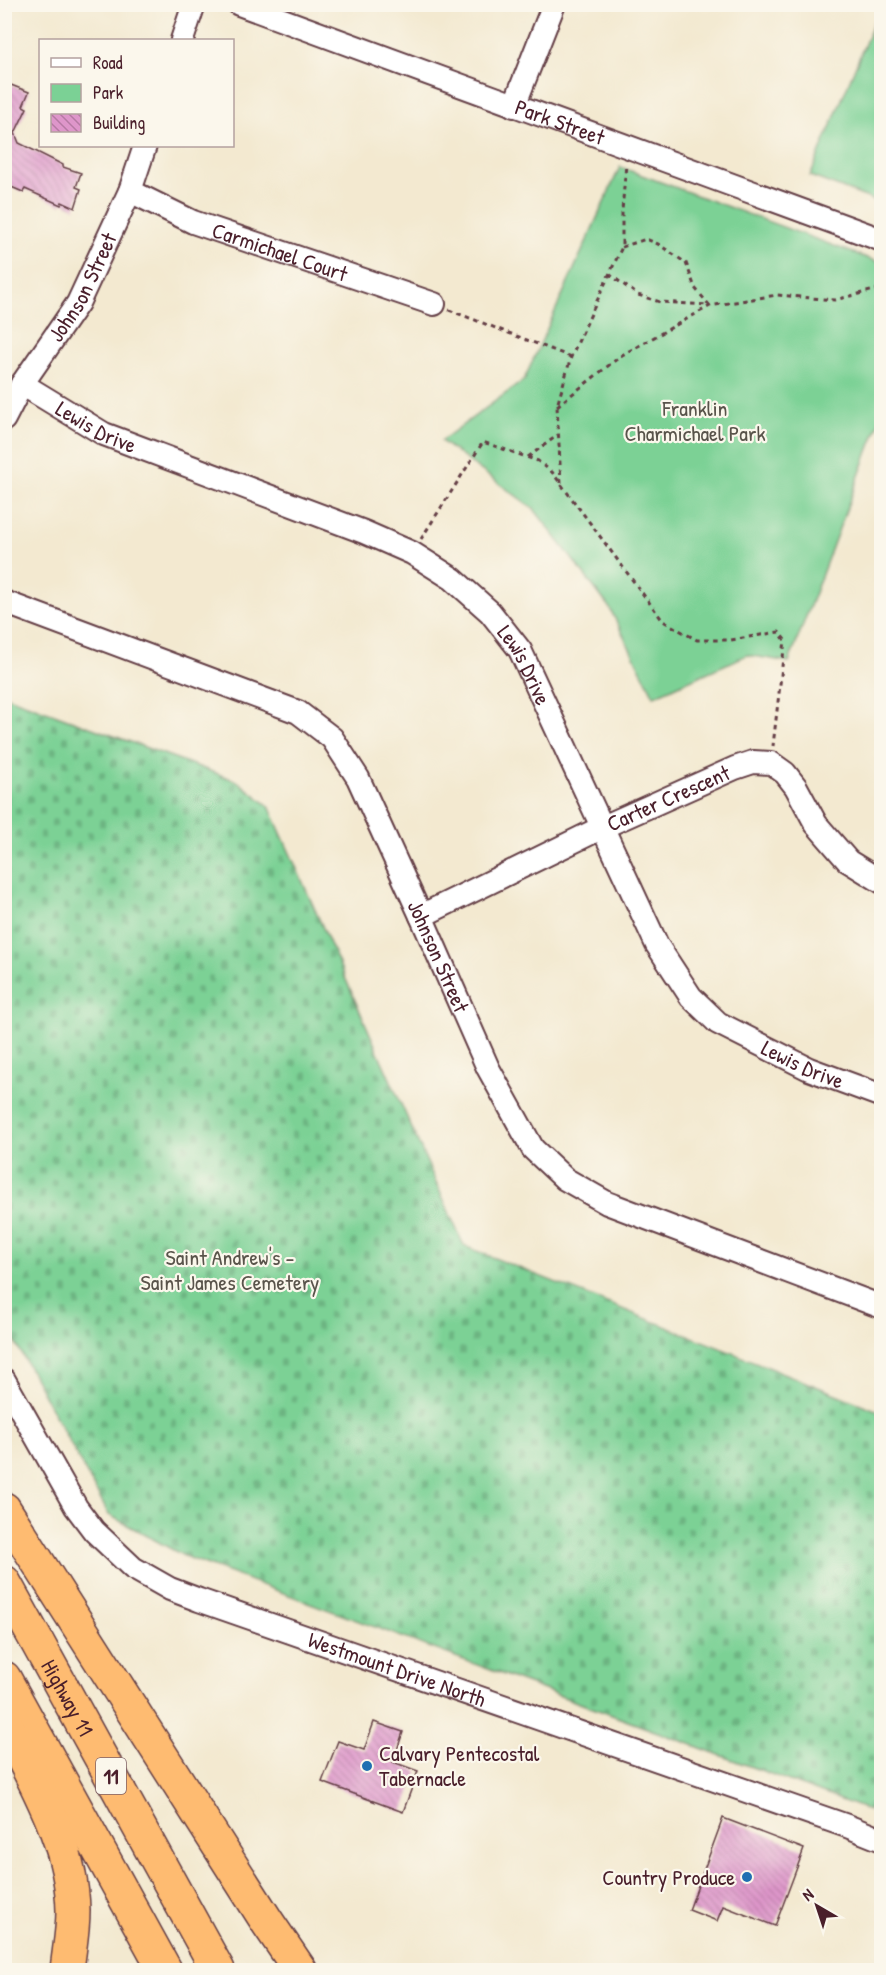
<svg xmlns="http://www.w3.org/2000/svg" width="886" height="1975" font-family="'Patrick Hand',sans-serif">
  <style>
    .cemetery { fill: url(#cemetery-stones); stroke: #627860; stroke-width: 1.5 }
    .green { fill: #7bd195; stroke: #627860; stroke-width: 1.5 }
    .building { fill: url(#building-back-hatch) }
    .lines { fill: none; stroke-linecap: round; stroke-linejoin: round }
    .minor-casing { stroke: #633d44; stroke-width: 26 }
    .highway-casing { stroke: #633d44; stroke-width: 36 }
    .path { stroke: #633d44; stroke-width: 3; stroke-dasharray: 4.5 4.5; stroke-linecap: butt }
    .minor { stroke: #fff; stroke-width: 22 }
    .highway { stroke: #febb71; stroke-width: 33 }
    .poi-dot { fill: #1f6fb2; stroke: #fbf7ec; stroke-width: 2 }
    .labels { text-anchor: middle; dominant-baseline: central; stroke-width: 4.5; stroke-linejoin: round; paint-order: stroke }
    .shield { fill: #fbf7ec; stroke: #7f6065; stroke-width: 1.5 }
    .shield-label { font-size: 21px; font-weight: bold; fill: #4a1f2b }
    .street-label { font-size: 22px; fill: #4a1f2b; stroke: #fbf7ec }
    .park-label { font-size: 22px; fill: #59544b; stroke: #fbf7ec }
    .poi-label { font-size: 22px; fill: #4a1f2b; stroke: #fbf7ec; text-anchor: start }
  </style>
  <defs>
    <pattern id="cemetery-stones" width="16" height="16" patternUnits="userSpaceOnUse" patternTransform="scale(1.5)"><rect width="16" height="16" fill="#7bd195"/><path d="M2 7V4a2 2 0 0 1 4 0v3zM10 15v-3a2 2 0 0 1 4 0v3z" fill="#6cb381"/></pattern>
    <pattern id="building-back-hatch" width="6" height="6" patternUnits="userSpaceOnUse" patternTransform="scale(1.5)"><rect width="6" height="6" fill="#de96ca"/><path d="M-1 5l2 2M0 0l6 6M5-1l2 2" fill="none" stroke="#b67aa4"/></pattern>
  </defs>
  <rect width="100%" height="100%" fill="#fbf7ec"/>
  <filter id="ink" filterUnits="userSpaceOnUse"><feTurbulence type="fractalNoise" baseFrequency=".0167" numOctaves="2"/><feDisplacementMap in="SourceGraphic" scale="12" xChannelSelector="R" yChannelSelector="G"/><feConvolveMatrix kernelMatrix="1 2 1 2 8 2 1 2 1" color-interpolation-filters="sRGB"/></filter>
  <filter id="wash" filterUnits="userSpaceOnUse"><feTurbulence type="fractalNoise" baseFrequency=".008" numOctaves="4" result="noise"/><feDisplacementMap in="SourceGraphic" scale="24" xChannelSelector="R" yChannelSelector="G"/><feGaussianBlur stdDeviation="1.35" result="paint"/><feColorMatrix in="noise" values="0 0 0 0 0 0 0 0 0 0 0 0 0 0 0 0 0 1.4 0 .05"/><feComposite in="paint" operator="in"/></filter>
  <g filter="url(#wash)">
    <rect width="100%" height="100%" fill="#f3e9d0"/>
    <polygon class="cemetery" points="5,696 237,781 269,806 464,1246 881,1412 881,1815 184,1556 109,1515 5,1323"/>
    <g class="green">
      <polygon points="881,5 882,203 881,203 810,176"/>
      <polygon points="620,167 881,263 881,417 789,662 747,655 654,696 609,607 534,509 441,441 524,380"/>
    </g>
    <g id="blocks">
      <g class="building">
        <polygon points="11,85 29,92 23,106 27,108 15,133 19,143 63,165 63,167 81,173 76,187 81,189 75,208 62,202 61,205 25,189 23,192 4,184 4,89 8,90"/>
        <polygon points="374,1722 403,1732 393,1762 418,1771 403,1812 322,1782 338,1741 364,1750"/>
        <polygon points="723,1818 804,1849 775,1926 723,1906 717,1921 689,1910"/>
      </g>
    </g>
  </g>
  <g filter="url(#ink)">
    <use href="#blocks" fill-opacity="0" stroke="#633d44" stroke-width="1.5"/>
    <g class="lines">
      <g class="minor-casing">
        <g id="minor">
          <path id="s1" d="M239,4L882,240"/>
          <polyline points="182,40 194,4"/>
          <polyline points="514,106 554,4"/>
          <path id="s2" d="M130,191L193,222L434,304"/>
          <path id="s3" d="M22,384L104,434L364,532L412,553L453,579L490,612L520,650L657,945L691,997L718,1023L809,1069L882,1096"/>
          <path id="s4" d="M4,419L22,384L78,303L130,191L145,146"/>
          <path id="s5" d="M4,602L298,712L332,738L358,778L421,916L488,1068L533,1149L565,1179L607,1203L882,1307"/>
          <path id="s6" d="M421,916L603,827L735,768L753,762L771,763L785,773L796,787L816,824L848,861L882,882"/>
          <path id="s7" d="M4,1380L76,1507L94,1531L133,1568L170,1589L199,1600L847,1826L882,1840"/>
        </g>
      </g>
      <g class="highway-casing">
        <g id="highway">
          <polyline points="4,1509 268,1923 300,1970"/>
          <path id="s8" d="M4,1582L218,1970"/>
          <polyline points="4,1678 165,1970"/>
          <path d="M5,1722C34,1782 72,1843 73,1911C73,1931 69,1951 67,1970"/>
        </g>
      </g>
      <g class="path">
        <polyline points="622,247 646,239 658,244 686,263 695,288 710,306"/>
        <polyline points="609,274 638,295 660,302 708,305"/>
        <polyline points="449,310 571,357"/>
        <polyline points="557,406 622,355 710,306 777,295 835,300 882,288"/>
        <polyline points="528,457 558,435"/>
        <polyline points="561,483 557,406 571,357 622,247 622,211 626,164"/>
        <polyline points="421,539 483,442 538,461 552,472 663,621 697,640 731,640 779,632 785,640 773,746"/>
      </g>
      <use href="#minor" class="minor"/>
      <use href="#highway" class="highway"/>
    </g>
  </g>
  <g class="poi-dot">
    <circle cx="367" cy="1766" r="6"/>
    <circle cx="747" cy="1877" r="6"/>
  </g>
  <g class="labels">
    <rect class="shield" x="96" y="1758" width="30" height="36" rx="4.5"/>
    <g class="shield-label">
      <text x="111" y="1776">11</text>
    </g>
    <g class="street-label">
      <text stroke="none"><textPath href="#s1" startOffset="342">Park Street</textPath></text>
      <text stroke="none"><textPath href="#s2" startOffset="162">Carmichael Court</textPath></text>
      <text stroke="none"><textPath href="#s4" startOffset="154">Johnson Street</textPath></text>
      <text stroke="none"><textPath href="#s3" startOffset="86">Lewis Drive</textPath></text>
      <text stroke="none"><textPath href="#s3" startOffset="588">Lewis Drive</textPath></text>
      <text stroke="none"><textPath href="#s6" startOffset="274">Carter Crescent</textPath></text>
      <text stroke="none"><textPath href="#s5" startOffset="600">Johnson Street</textPath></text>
      <text stroke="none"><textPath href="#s3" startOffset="1092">Lewis Drive</textPath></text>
      <text stroke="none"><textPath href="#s7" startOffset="513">Westmount Drive North</textPath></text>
      <text stroke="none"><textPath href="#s8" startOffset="132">Highway 11</textPath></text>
    </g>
    <g class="park-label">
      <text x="695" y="408">Franklin<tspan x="695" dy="25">Charmichael Park</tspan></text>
      <text x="230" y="1257">Saint Andrew's -<tspan x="230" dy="25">Saint James Cemetery</tspan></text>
    </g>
    <g class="poi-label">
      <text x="379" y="1753">Calvary Pentecostal<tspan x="379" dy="25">Tabernacle</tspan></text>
      <text x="735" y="1877" text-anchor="end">Country Produce</text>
    </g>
  </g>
  <rect width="886" height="1975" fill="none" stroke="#fbf7ec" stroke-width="24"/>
  <rect x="39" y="39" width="195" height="108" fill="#fbf7ec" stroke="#b4a19f" stroke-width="1.5"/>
  <rect x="51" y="58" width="30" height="9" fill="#ffffff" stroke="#b4a19f" stroke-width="1.5"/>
  <text x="93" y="69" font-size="18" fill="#4a1f2b">Road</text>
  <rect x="51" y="84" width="30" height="18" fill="#7bd195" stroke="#b4a19f" stroke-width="1.5"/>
  <text x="93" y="99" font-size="18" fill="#4a1f2b">Park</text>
  <rect x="51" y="114" width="30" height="18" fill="url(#building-back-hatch)" stroke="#b4a19f" stroke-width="1.5"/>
  <text x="93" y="129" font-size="18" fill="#4a1f2b">Building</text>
  <g transform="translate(817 1906) rotate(321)" stroke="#fbf7ec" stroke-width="4.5" paint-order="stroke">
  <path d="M0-4.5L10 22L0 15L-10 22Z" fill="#4a1f2b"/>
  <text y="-9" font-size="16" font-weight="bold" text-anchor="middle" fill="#4a1f2b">N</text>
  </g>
</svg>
